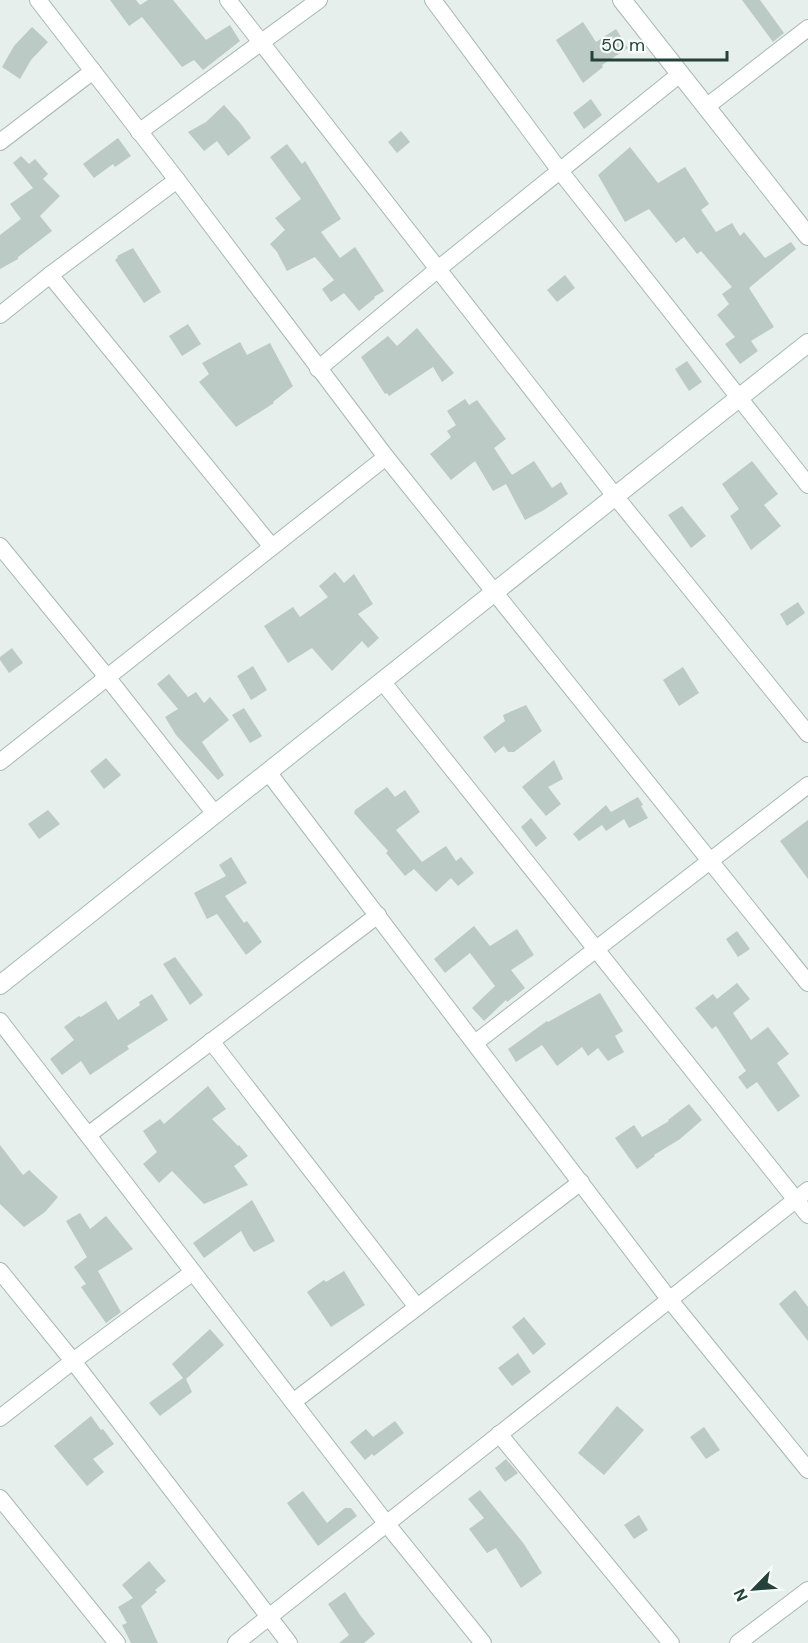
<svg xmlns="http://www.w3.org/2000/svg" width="808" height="1643" font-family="'DM Sans',sans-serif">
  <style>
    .building { fill: #bbcac4 }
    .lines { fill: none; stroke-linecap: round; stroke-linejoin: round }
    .minor-casing { stroke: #a8b8b2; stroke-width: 18 }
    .tertiary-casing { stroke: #a8b8b2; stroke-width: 20 }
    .secondary-casing { stroke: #a4bbb3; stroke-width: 20 }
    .minor { stroke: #fff; stroke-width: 16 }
    .tertiary { stroke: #fff; stroke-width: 18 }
    .secondary { stroke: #fff; stroke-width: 18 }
  </style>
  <rect width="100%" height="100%" fill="#e6efeb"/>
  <g class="building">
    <polygon points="110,0 136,0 140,5 148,0 173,0 206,40 230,25 240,41 203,70 194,60 182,67 142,17 129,26"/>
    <polygon points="742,0 760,0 784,33 773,42"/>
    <polygon points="583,22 596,42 616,29 628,48 602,65 603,67 583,83 556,40"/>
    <polygon points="32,27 48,42 31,60 20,79 2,67 14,46"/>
    <polygon points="591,99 602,115 584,129 573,113"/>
    <polygon points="224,105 241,124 251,138 228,156 217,141 204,151 188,132 206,122"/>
    <polygon points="401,131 410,142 397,153 388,142"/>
    <polygon points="118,138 131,156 115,167 113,164 94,178 83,164"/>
    <polygon points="287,144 302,164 305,161 341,219 321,232 340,258 355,247 384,291 374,297 375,298 359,311 344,293 331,302 322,289 334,280 315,257 287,271 277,252 270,244 285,230 275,218 301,199 270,157"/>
    <polygon points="630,147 658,183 685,167 709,204 701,210 716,232 732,223 740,236 744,232 765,258 791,242 796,249 749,288 774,327 751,341 758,351 740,364 725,344 735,337 717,315 729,304 722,294 732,287 701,251 697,254 684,237 676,243 649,209 625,222 598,175"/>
    <polygon points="21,156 29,164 35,159 48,174 43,179 60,196 40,216 52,231 18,257 18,259 0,269 0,235 21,219 10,204 33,188 13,163"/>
    <polygon points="133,248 161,292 144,303 115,260 118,257 117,256"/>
    <polygon points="565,275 575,288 557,302 547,290"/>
    <polygon points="188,324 201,344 182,356 169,336"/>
    <polygon points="417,328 454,373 442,382 433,367 389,396 387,393 385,394 361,357 388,336 397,346"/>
    <polygon points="240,342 247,355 270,343 293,386 273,402 274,403 236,427 199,382 209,374 202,363"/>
    <polygon points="687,361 702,382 689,391 675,369"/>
    <polygon points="465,399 469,405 477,400 506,439 494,448 512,475 534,461 552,488 561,482 568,494 544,510 525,520 506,484 493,491 475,461 451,480 430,454 451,437 447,431 456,425 447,411"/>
    <polygon points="752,461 778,494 764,505 781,526 751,550 730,516 739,509 722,484"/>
    <polygon points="682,506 706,536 691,548 668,515"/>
    <polygon points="335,572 344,583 354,574 373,604 358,614 379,638 368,648 362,641 332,671 312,648 288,663 264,626 293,607 300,617 328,597 319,586"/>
    <polygon points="798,602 805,613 787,626 780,614"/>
    <polygon points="12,648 23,663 9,673 0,660 0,657"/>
    <polygon points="253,666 267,690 251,700 237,676"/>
    <polygon points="683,667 699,693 679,706 663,680"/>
    <polygon points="169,674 188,697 196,692 204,703 210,697 229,720 202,742 224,775 218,780 176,735 165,717 178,709 157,684"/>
    <polygon points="526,705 542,731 514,752 508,752 504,746 495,753 483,737 505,721 503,715"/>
    <polygon points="244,708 262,736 250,743 232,715"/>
    <polygon points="106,758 121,775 104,789 90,771"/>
    <polygon points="554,760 563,779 548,787 561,804 546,816 522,787"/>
    <polygon points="387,787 395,797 405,790 420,812 396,830 422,862 446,846 456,861 461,857 474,873 458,886 451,878 436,892 414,869 405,876 386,853 388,851 354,813 355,810"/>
    <polygon points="638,797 643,805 641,806 648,818 629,828 624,819 606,831 602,825 579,841 573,834 606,805 611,812"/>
    <polygon points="48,810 60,824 39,839 28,824"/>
    <polygon points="531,818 547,838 536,847 521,827"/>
    <polygon points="808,820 808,879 780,841"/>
    <polygon points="231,857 247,883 225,896 244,923 247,921 262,942 246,955 217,914 207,919 194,893 226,876 219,865"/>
    <polygon points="474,926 490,946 517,929 534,955 511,970 525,988 507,1002 506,1000 484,1021 472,1008 495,986 470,953 445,973 434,959"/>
    <polygon points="737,931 750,949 738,957 726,939"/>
    <polygon points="175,957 203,995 190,1005 163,964"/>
    <polygon points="737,983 750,999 733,1013 751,1040 768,1027 789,1054 777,1063 800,1096 778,1112 757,1082 747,1089 738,1077 746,1071 716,1026 712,1029 695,1008 713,994 717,999"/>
    <polygon points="600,993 623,1031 615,1036 624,1052 608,1061 598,1048 588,1056 582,1047 557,1066 542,1045 516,1062 508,1049 547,1021 548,1022"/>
    <polygon points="152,994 168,1020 127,1046 129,1049 90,1075 81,1061 62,1075 50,1059 74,1040 64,1027 79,1016 81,1017 106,1001 118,1020 140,1005 139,1002"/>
    <polygon points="208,1086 226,1109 212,1119 238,1146 239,1145 248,1156 234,1166 248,1185 204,1204 172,1171 159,1183 143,1164 157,1152 143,1131 160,1119 164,1124"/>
    <polygon points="689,1104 702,1120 680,1139 654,1155 655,1156 637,1169 615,1138 634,1125 642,1137 669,1121 668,1120"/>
    <polygon points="0,1145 23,1175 29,1170 58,1197 45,1212 24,1227 0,1204"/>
    <polygon points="252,1200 275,1241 254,1252 249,1246 241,1231 204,1258 193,1243"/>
    <polygon points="80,1213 90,1229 106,1216 133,1249 98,1271 121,1312 106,1323 81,1287 86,1284 74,1267 87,1257 66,1221"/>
    <polygon points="344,1271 365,1305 331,1327 307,1292 324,1280 326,1282"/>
    <polygon points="795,1290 808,1307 808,1341 779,1304"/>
    <polygon points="524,1317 546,1344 533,1355 512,1327"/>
    <polygon points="210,1329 224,1345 186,1379 192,1392 160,1416 149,1403 183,1378 172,1364"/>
    <polygon points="518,1353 531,1372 512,1386 498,1368"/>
    <polygon points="617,1406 644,1430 604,1475 578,1453"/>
    <polygon points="91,1416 101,1430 103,1429 114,1444 93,1459 104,1472 87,1486 54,1446"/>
    <polygon points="395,1421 404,1433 374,1456 372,1454 365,1460 350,1442 366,1429 373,1437"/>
    <polygon points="704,1427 720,1450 706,1459 690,1437"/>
    <polygon points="506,1459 518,1473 505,1482 495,1468"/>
    <polygon points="480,1490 524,1544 542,1573 521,1588 496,1548 487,1553 469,1529 484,1518 468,1499"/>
    <polygon points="303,1491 327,1523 345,1508 351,1508 357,1516 318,1546 287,1503"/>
    <polygon points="639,1515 648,1530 634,1539 624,1525"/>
    <polygon points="149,1561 166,1581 155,1590 157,1592 141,1606 158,1643 131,1643 122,1625 127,1623 118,1607 133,1598 122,1585"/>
    <polygon points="345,1592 360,1615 375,1634 364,1643 339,1643 349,1635 328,1604"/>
  </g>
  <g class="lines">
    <g class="minor-casing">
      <g id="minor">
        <polyline points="38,0 177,180 386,457 808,983"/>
        <polyline points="228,0 615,496 808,734"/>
        <polyline points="433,0 560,171 808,485"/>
        <polyline points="706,107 808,28"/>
        <polyline points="139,132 319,0"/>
        <polyline points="0,142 93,71"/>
        <polyline points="50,275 272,547"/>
        <polyline points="0,315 50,275 177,180"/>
        <polyline points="318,369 438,269 680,74"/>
        <polyline points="0,546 107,677 215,814"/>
        <polyline points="382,681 808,1215"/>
        <polyline points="0,762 386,457"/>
        <polyline points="268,772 669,1299 808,1470"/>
        <polyline points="0,1021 386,1523 483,1643"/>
        <polyline points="211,1041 417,1307"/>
        <polyline points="475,1043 808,785"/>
        <polyline points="88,1135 378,915"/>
        <polyline points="0,1271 73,1361 289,1643"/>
        <polyline points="293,1402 581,1182"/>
        <polyline points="0,1418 73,1361 193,1272"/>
        <polyline points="499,1434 671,1643"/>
        <polyline points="0,1498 117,1643"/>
        <polyline points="236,1643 808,1190"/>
        <polyline points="738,1643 808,1590"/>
      </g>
    </g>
    <g class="tertiary-casing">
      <polyline id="tertiary" points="622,0 808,236"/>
    </g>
    <g class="secondary-casing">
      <polyline id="secondary" points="0,985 808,343"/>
    </g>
    <use href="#minor" class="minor"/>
    <use href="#tertiary" class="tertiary"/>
    <use href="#secondary" class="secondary"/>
  </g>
  <g transform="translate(754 1589) rotate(245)" stroke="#f7fbf9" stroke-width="4.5" paint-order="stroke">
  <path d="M0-4.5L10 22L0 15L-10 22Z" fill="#24423a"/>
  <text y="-9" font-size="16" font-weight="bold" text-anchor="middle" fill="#24423a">N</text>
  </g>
  <path d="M592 51v9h135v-9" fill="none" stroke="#24423a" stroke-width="3"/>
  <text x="601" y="51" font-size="18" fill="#24423a" stroke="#f7fbf9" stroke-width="4.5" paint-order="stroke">50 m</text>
</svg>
